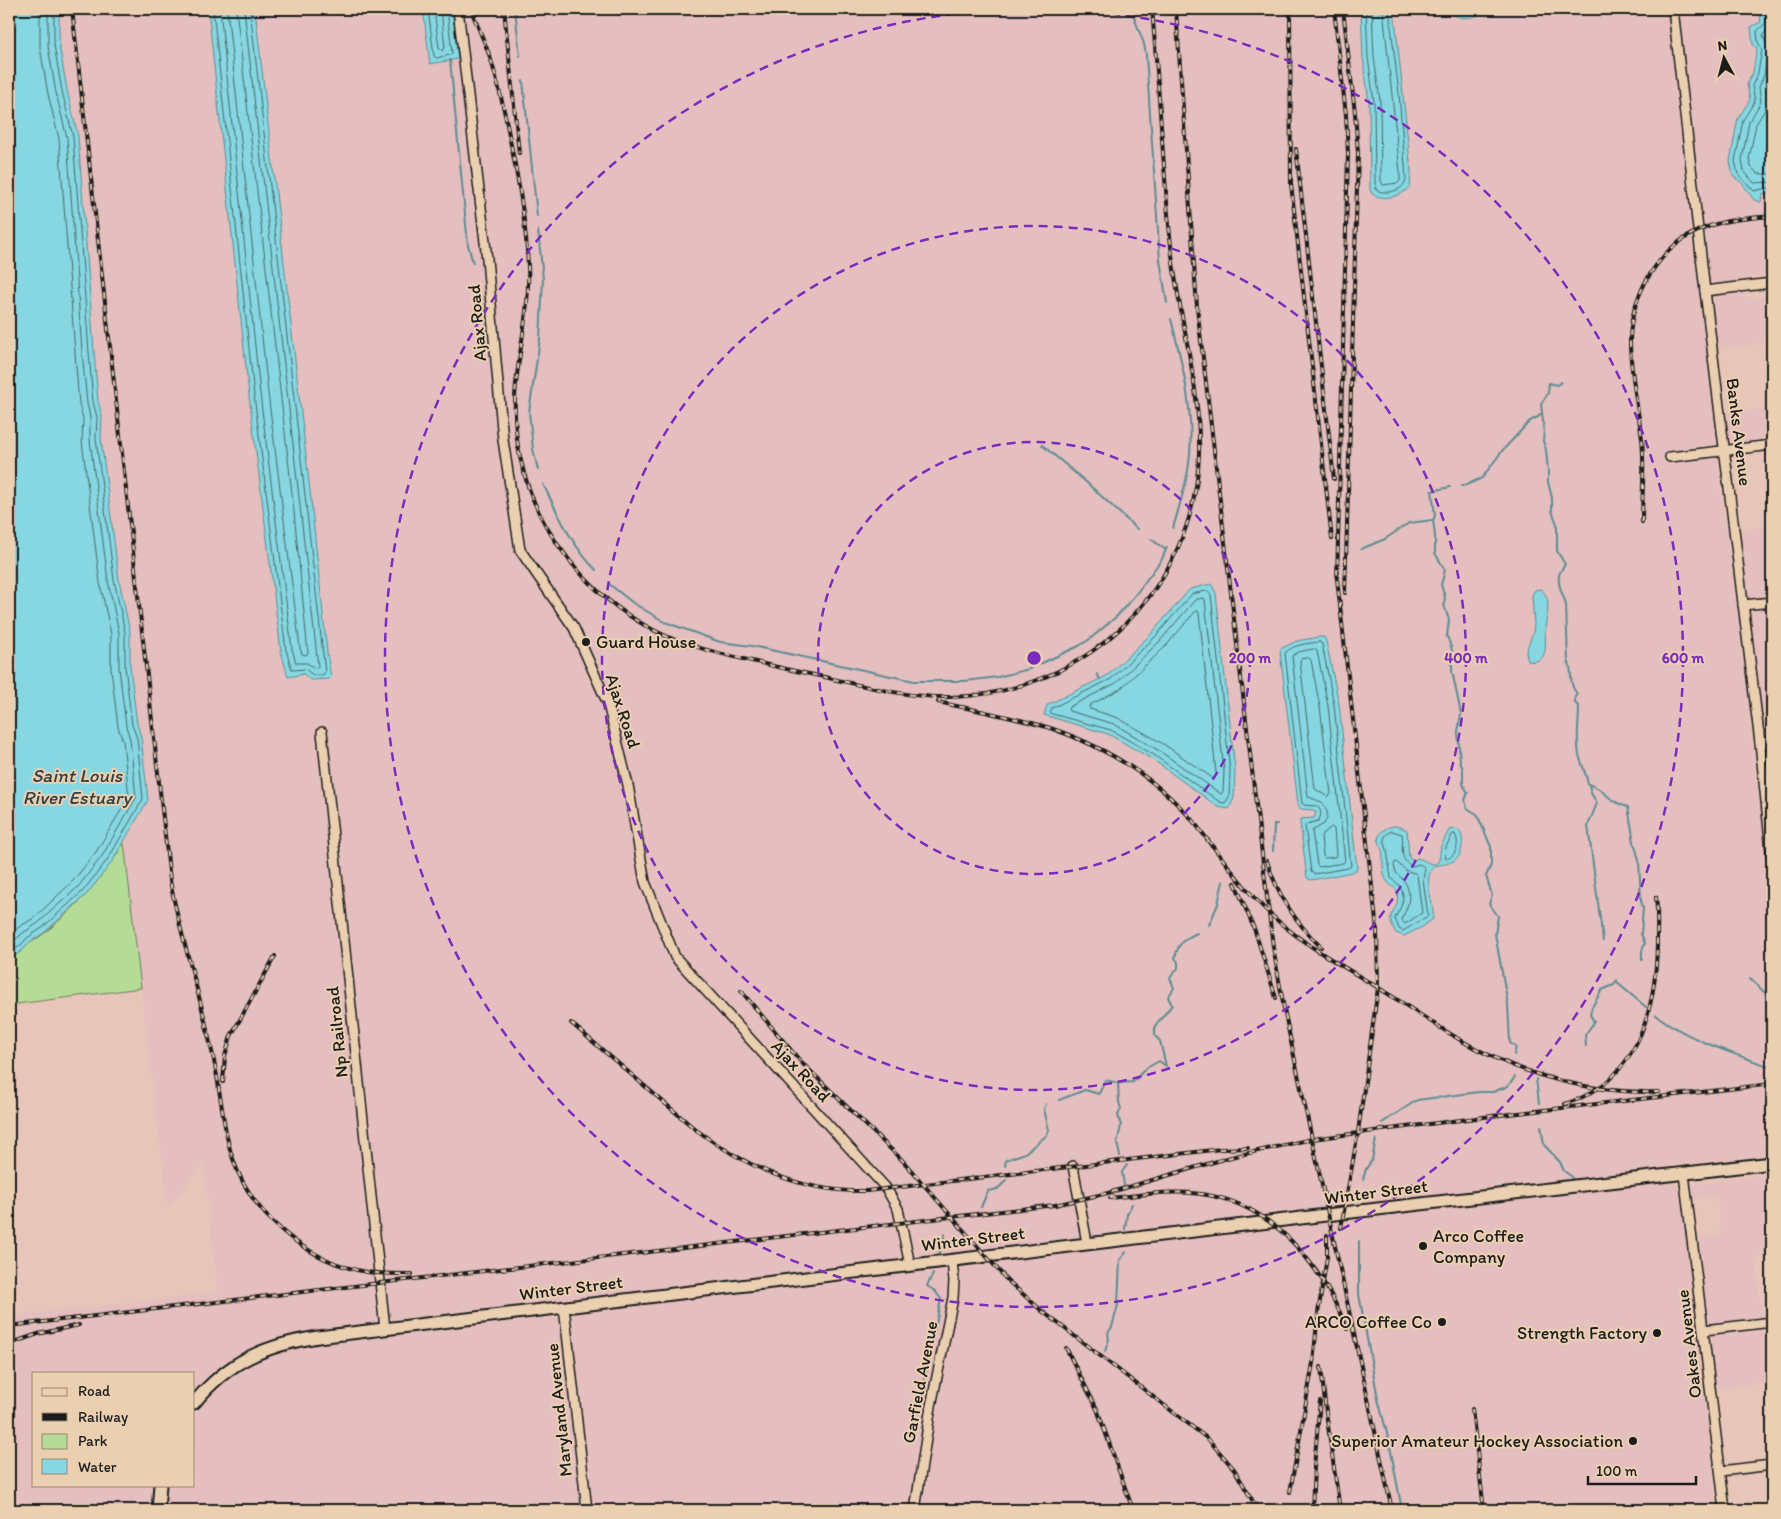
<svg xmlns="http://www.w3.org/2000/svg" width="1781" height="1519" font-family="Itim,sans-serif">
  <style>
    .built { fill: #e5bebf; fill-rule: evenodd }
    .green { fill: #b5dc97; stroke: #687c5a }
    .water { fill: #86d7e1; stroke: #5c8c92 }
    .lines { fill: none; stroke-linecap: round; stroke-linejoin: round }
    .shore { stroke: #46676b; stroke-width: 1 }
    .stream { stroke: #5c8c92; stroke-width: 2 }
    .minor-casing { stroke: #1c1c1c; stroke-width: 12 }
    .tertiary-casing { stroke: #1c1c1c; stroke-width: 15 }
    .minor { stroke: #eacfb1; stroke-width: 9 }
    .tertiary { stroke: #eacfb1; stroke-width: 11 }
    .rail-casing { stroke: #1c1c1c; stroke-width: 4 }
    .rail { stroke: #eacfb1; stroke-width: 2; stroke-dasharray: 5.5; stroke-linecap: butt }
    .ring { fill: none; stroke: #7b2cbf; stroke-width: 2.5; stroke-dasharray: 9 6 }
    .poi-dot { fill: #1c1c1c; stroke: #eacfb1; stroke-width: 2 }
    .labels { text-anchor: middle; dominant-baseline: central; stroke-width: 4; stroke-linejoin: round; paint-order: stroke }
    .street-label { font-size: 18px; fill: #1c1c1c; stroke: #eacfb1 }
    .poi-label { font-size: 18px; fill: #1c1c1c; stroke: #eacfb1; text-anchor: end }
    .water-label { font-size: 19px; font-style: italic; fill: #314143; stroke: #eacfb1 }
    .centre { fill: #7b2cbf; stroke: #eacfb1; stroke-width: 2.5 }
    .ring-label { font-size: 15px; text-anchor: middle; font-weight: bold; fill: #7b2cbf; stroke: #eacfb1; stroke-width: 4; stroke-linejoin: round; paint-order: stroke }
  </style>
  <rect width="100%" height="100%" fill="#e7c5b9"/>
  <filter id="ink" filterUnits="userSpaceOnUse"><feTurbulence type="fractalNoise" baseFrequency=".02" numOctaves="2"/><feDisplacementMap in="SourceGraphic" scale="10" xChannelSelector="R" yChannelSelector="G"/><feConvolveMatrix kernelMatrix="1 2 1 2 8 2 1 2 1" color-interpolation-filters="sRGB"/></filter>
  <g filter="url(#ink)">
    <g class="built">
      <path d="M59,9H208L249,396L281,651L288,677L304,674L331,677L327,652L311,500L255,9H423L430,64L458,59L452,9H1759L1761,22L1757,48L1753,72L1747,84L1750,100L1738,118L1730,161L1738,181L1754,200L1761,193H1769L1772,200V273L1742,280L1744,298L1772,295V342L1706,350L1714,415L1772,408V440L1716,447L1726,531L1772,526V709L1748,713L1759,803L1772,801V1154L1674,1166L1627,1174L575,1301L303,1331L274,1338L244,1351L224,1364L194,1392V1373H34V1485H154L153,1510H9V1316L218,1293L204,1164L168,1207L141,988L124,843L148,800L141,737L137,724L130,666V632L119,580L101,439L102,416L98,401L94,351L78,136L67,90L59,44ZM1703,239L1713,306L1703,307Z"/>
      <polygon points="1772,1174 1772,1275 1770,1255 1755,1257 1764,1332 1772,1331 1772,1382 1704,1390 1717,1510 163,1510 165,1485 194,1485 194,1410 207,1395 239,1368 251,1361 288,1347 367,1334 966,1265 1382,1212 1668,1181 1673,1182 1679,1188 1692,1291 1704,1289 1698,1238 1721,1235 1717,1196 1693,1199 1693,1184"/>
    </g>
    <path class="green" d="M124,843L141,988L9,1005V960C18,950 34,941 46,932C77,907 103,877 124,843Z"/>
    <g class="water">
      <polygon points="9,9 59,9 59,44 67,90 78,136 94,351 98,401 102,416 101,439 119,580 130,632 130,666 137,724 141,737 148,800 112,862 87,894 45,932 30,942 23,950 9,960"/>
      <polygon points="208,9 255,9 311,500 327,652 331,677 329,679 310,680 304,674 288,677 281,651 249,396"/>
      <polygon points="423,9 452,9 458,59 430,64"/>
      <path d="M1361,9H1394L1411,171L1410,186C1402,197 1384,201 1372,194L1370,189L1369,102L1363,58Z"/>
      <path d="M1445,9H1491C1474,18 1461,23 1445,9Z"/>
      <polygon points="1759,9 1772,9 1772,200 1769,193 1762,194 1761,202 1754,200 1742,183 1733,176 1730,161 1738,118 1750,100 1747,84 1753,72 1757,48 1753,45 1751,27 1761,22"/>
      <polygon points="1211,584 1216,593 1235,771 1234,798 1229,809 1218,807 1152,759 1108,734 1044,715 1047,705 1108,675 1151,634 1190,589"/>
      <path d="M1541,589C1553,600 1546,616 1545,630C1545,642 1550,665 1528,661L1526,652L1533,632L1534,624L1532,595L1535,590Z"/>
      <polygon points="1319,637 1324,637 1326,641 1339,704 1357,869 1352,872 1311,880 1307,878 1300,822 1300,819 1314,818 1316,812 1313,810 1300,809 1298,804 1280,651 1282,648 1297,641"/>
      <path d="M1396,826L1403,828L1407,830L1409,858L1413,861L1417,858C1424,859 1429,865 1436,864L1439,860L1441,846L1449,830L1455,829L1459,830C1462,835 1463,840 1462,846C1460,863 1449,863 1435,866C1421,876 1435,904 1433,919L1422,927L1404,936L1396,933C1382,911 1401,913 1397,893C1396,886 1390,887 1387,881C1381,872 1384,860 1382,850C1381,845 1379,842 1378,838C1381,830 1388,826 1396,826Z"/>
    </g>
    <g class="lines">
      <g class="shore">
        <polyline points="213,9 254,395 286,650 292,670 305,669 313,675 323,675 325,672 250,9"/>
        <polyline points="220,9 260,394 292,649 296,663 307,663 316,669 318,666 244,9"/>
        <polyline points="227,9 268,393 300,648 302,654 306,655 308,653 293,502 236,9"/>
        <polyline points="428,9 434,56 436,58 450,55 452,53 447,9"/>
        <polyline points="434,9 439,48 442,51 445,48 441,9"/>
        <path d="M1366,9L1368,57L1374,102L1375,182L1376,190C1387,195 1405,191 1406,178L1399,94L1389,9"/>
        <polyline points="1372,9 1374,57 1380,101 1381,181 1383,185 1398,183 1400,181 1400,172 1383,9"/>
        <polyline points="1764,9 1766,23 1757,31 1758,42 1762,49 1758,73 1752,86 1755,101 1743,120 1735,161 1738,174 1754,191 1767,188 1772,189"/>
        <polyline points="1770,9 1772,24 1763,35 1768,49 1764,75 1759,87 1761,102 1749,122 1742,160 1744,171 1754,183 1772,182"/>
        <polyline points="1772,69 1767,89 1768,105 1756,124 1749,159 1751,167 1758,174 1772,174"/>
        <polygon points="1208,591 1211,595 1230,771 1229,797 1225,803 1220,802 1154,755 1111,730 1052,714 1050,712 1052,708 1111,679 1155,637 1192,594"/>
        <polygon points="1204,598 1205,600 1224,771 1223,792 1221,794 1158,750 1114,724 1069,711 1068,709 1069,707 1116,683 1160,641 1195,600"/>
        <polygon points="1198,611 1199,613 1216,772 1216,777 1214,779 1162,743 1118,718 1090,709 1089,707 1090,705 1120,689 1165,647 1195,612"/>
        <path d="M1319,642L1322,644L1334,705L1351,866L1348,868L1314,874L1311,872L1305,826L1307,824L1318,821C1322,816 1322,809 1316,806L1304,805L1302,803L1285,653C1294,644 1307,644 1319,642Z"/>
        <polygon points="1314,649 1317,651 1328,706 1345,861 1343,863 1319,867 1317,865 1312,831 1324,824 1327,818 1327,811 1322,802 1308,797 1292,656 1299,652"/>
        <polygon points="1309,658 1311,660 1320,707 1331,794 1328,797 1315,789 1300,661 1301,659"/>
        <polygon points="1332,827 1334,829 1336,855 1335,857 1325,858 1323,856 1321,836"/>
        <path d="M1392,831L1402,834C1404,846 1398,860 1412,866L1420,864L1425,868L1423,879L1428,916L1403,931L1399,929L1395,918C1400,909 1407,898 1400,887C1398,883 1394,881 1391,878L1387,850L1384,839L1386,835Z"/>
        <path d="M1455,834C1460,843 1457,855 1447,859L1445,856L1446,847L1452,835Z"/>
        <path d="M1396,862L1407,871L1415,873L1417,875L1422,913L1405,924L1401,919C1408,909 1413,893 1404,881C1398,874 1396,876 1394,865Z"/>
        <polyline points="9,936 19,927 34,918 73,881 96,852 129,797 123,741 118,727 111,669 111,634 100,583 82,441 83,418 79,404 75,353 59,139 48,94 40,47 40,9"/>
        <polyline points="9,945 23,933 38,923 78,887 102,856 136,798 130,739 126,726 119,668 119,633 108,581 90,440 90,417 87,403 82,352 67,138 56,93 48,46 48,9"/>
        <polyline points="9,953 20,946 27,938 42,928 83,891 108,859 143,799 137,738 132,725 125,667 125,632 114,580 96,439 97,417 93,402 89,352 73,137 62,91 54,45 54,9"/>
      </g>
      <g class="stream">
        <polyline points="515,9 520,56"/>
        <polyline points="1131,9 1144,44 1146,55 1160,260 1167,303"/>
        <polyline points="450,60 468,245 473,263"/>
        <polyline points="523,81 537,216"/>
        <polyline points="538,230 543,279 540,339 529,412 533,449 538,470"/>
        <path d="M1171,319C1183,366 1195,415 1189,464C1186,486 1179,507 1173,528"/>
        <path d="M1561,382L1557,385L1549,383L1548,393L1541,404L1544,430L1543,441L1546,450L1548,472V482L1552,498V511L1557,524V551L1565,564C1563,568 1559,572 1559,576C1557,587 1564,595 1566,605L1568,661C1573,669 1569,678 1573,687C1574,690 1576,692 1577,694L1575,697V703L1579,707C1579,723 1576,739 1579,755C1582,765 1586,774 1588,784C1602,786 1609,803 1628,807L1634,842L1639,860L1641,901L1643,907L1641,934L1645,943L1642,951V960"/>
        <polyline points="1042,445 1086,482 1137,529"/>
        <path d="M543,484C558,514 572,546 596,570"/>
        <polyline points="1461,486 1466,485 1482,478 1502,451 1530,421 1538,417 1541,414"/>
        <polyline points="1433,520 1435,536 1435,553 1445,570 1441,585 1445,597 1444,605 1449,620 1447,636 1452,650 1452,671 1461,714 1458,732 1460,762 1463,769 1463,784 1468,793 1465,800 1467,808 1477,814 1491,847 1491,865 1486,876 1492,895 1489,904 1498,916 1495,934 1508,1005 1510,1043 1516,1047 1514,1055"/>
        <polyline points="1151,539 1166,550"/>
        <polyline points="1361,549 1385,539 1409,523 1433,520 1435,516 1432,491 1450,487"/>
        <polyline points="609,584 633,603 665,622 720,642 752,646 914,681 965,681 998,677 1029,669 1079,646 1090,639 1117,616 1136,594 1162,559 1167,547"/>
        <polyline points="1097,674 1100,679"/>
        <polyline points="1589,784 1591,793 1597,803 1588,826 1603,941"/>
        <polyline points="1273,851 1274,824 1277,824"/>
        <polyline points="1209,925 1218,904 1223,881"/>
        <polyline points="1750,979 1772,999"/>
        <polyline points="1616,982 1646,1007"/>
        <path d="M1656,1015C1690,1041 1732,1053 1771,1067"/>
        <polyline points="1586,1046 1585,1035 1594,1022 1590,1014 1592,1007 1602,990 1614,985 1617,980"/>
        <polyline points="1536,1079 1539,1103"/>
        <polyline points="1118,1083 1119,1102 1121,1109 1118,1115 1121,1126 1117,1143 1120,1156"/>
        <path d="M1059,1100L1085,1090L1099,1094L1105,1080L1118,1083L1133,1082L1145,1069L1159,1061L1166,1066L1160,1041L1155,1036V1026L1172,1005L1168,997L1174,988L1170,978L1178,968V962L1175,958C1178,943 1184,939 1197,933"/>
        <polyline points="1382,1123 1417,1100 1479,1092 1493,1092 1508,1086 1515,1077"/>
        <polyline points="1541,1126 1544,1145 1560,1162 1564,1171 1571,1176 1573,1181"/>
        <polyline points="1005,1166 1006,1160 1025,1153 1047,1135 1049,1130 1044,1109 1046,1104"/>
        <polyline points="1363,1179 1366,1169 1372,1160 1376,1139"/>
        <polyline points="1124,1185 1122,1172 1127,1165"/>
        <polyline points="981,1207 988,1191 998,1189 1006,1180"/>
        <polyline points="1125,1229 1127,1214 1132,1204"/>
        <polyline points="1359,1241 1359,1294 1378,1399 1389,1441 1402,1510"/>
        <polyline points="939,1254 945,1234"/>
        <polyline points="1105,1351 1109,1339 1108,1333 1112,1327 1118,1305 1120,1260 1126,1252"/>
        <polyline points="918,1413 941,1299 935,1291 927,1286 933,1274"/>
      </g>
      <g class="minor-casing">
        <g id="minor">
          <polyline points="458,9 487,259 503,440 520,550 574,628 608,704 628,785 645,882 675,957 886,1188 898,1209 910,1265"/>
          <polyline points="1673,9 1705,291 1760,743 1772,860"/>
          <polyline points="1705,291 1772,283"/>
          <polyline points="1670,457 1772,445"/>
          <polyline points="1743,605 1772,602"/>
          <polyline points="322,732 385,1329"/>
          <polyline points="1760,743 1772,742"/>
          <polyline points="1073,1166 1087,1243"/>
          <polyline points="1684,1174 1725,1510"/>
          <polyline points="564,1307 587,1510"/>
          <polyline points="1704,1330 1772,1322"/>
          <polyline points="1721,1471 1772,1465"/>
          <polyline points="915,1510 931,1406 953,1298 954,1281 952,1260"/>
        </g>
      </g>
      <g class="tertiary-casing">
        <g id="tertiary">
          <path d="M194,1403C228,1361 266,1345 318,1337C803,1279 1287,1218 1772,1163"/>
          <polyline points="158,1510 160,1485"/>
        </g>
      </g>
      <use href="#minor" class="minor"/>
      <use href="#tertiary" class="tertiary"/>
      <g class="rail-casing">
        <g id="rail">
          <path d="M72,9L170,880C179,932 197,982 208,1034C212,1052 217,1071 219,1090C223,1112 225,1135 232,1156C250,1214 307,1262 367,1272C382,1274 397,1274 412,1274"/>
          <path d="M471,9C477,26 485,42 491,60C499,86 505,113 510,140C519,182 526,223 528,266C530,306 520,345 516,384C511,432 522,484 546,526C575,576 619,617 673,639C693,647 714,652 735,657C764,664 794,671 824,677C865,686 908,698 950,697C1085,694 1195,590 1199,454C1201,383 1178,316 1171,246C1163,167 1159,88 1152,9"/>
          <polyline points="504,9 519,153"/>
          <polyline points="1176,9 1197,307 1273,947 1285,1014 1392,1510"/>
          <polyline points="1290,9 1291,184 1332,539"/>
          <polyline points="1334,9 1346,115 1348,154 1337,579 1377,930 1378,988 1358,1132 1341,1228"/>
          <polyline points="1343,9 1355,113 1358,153 1345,593"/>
          <polyline points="1296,149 1334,479"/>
          <path d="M1642,522C1642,495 1645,467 1642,439C1638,408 1631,376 1630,345C1629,296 1659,245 1705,228C1726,219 1750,218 1772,216"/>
          <path d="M938,702C975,710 1013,717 1050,728C1113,749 1174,789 1211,845"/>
          <path d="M1208,840C1230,868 1250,897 1278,921C1309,948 1346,968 1382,990C1409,1007 1435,1025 1462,1041C1521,1075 1591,1094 1659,1092"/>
          <path d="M1267,861C1277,894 1296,923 1321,947"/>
          <polyline points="1235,883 1255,931 1276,998"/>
          <polyline points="741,991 802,1063 903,1161 1007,1280 1042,1311 1208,1439 1234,1469 1258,1510"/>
          <path d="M571,1023L695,1129C746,1167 802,1193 867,1191L1221,1149L1248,1148"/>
          <polyline points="223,1082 225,1056 231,1036 275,956"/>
          <path d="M1565,1104C1637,1082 1656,1011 1657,943C1657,928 1658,912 1656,897"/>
          <path d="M1110,1198C1140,1195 1170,1190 1201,1194C1273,1203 1322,1266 1347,1329"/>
          <polyline points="9,1326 1055,1205 1108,1193 1231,1157 1312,1139 1492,1116 1772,1084"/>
          <polyline points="9,1344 38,1334 79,1325"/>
          <polyline points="1066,1348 1097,1409 1133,1510"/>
          <polyline points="1321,1367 1326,1412 1340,1510"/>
          <polyline points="1472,1409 1484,1510"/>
          <polyline points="1290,1492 1313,1363 1318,1313 1327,1257 1327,1235"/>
          <polyline points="1312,1510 1314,1467 1320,1401"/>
        </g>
      </g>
      <use href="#rail" class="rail"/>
    </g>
  </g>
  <g class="ring">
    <circle cx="1034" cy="658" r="216"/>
    <circle cx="1034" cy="658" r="432"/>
    <circle cx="1034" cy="658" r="649"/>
  </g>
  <g class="poi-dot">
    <circle cx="586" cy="642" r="5"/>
    <circle cx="1423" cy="1246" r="5"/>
    <circle cx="1442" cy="1322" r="5"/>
    <circle cx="1657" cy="1333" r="5"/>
    <circle cx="1633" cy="1441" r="5"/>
  </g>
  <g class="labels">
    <g class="street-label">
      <text transform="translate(477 323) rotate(-95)">Ajax Road</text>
      <text transform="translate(1739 432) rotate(83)">Banks Avenue</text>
      <text transform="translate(623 711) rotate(72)">Ajax Road</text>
      <text transform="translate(337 1032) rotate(-96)">Np Railroad</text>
      <text transform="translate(801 1071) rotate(47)">Ajax Road</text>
      <text transform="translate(1376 1192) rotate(-7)">Winter Street</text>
      <text transform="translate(973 1239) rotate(-7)">Winter Street</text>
      <text transform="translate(571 1288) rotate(-7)">Winter Street</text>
      <text transform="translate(1689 1344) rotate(-97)">Oakes Avenue</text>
      <text transform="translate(920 1382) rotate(-79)">Garfield Avenue</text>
      <text transform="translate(559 1410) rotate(-96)">Maryland Avenue</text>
    </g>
    <g class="poi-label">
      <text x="596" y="642" text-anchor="start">Guard House</text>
      <text x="1433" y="1236" text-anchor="start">Arco Coffee<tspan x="1433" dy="21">Company</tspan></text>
      <text x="1432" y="1322">ARCO Coffee Co</text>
      <text x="1647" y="1333">Strength Factory</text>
      <text x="1623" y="1441">Superior Amateur Hockey Association</text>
    </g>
    <g class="water-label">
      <text x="77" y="775">Saint Louis<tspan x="77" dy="22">River Estuary</tspan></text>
    </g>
  </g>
  <circle cx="1034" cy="658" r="8" class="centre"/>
  <g class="ring-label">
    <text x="1250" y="663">200 m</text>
    <text x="1466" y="663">400 m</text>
    <text x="1683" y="663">600 m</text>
  </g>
  <rect width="1781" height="1519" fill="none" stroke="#eacfb1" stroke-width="30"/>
  <rect x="15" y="15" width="1751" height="1489" fill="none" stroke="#1c1c1c" stroke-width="2" filter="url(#ink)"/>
  <rect x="32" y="1372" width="162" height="115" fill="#eacfb1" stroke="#988775"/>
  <rect x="42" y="1388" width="25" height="8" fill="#eacfb1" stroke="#988775"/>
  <text x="78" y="1396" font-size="15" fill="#1c1c1c">Road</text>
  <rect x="42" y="1413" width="25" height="8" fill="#1c1c1c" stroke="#988775"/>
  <text x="78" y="1422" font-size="15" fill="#1c1c1c">Railway</text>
  <rect x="42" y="1434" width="25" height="15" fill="#b5dc97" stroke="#988775"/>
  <text x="78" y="1446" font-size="15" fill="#1c1c1c">Park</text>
  <rect x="42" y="1459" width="25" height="15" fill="#86d7e1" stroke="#988775"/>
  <text x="78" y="1472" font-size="15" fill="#1c1c1c">Water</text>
  <g transform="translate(1724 58) rotate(353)" stroke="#eacfb1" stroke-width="4" paint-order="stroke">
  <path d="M0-4L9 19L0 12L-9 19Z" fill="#1c1c1c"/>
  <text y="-8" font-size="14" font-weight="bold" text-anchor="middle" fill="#1c1c1c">N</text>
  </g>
  <path d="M1588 1476v8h108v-8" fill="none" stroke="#1c1c1c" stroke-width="2.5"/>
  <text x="1596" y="1476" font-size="15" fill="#1c1c1c" stroke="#eacfb1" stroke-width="4" paint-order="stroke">100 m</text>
</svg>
